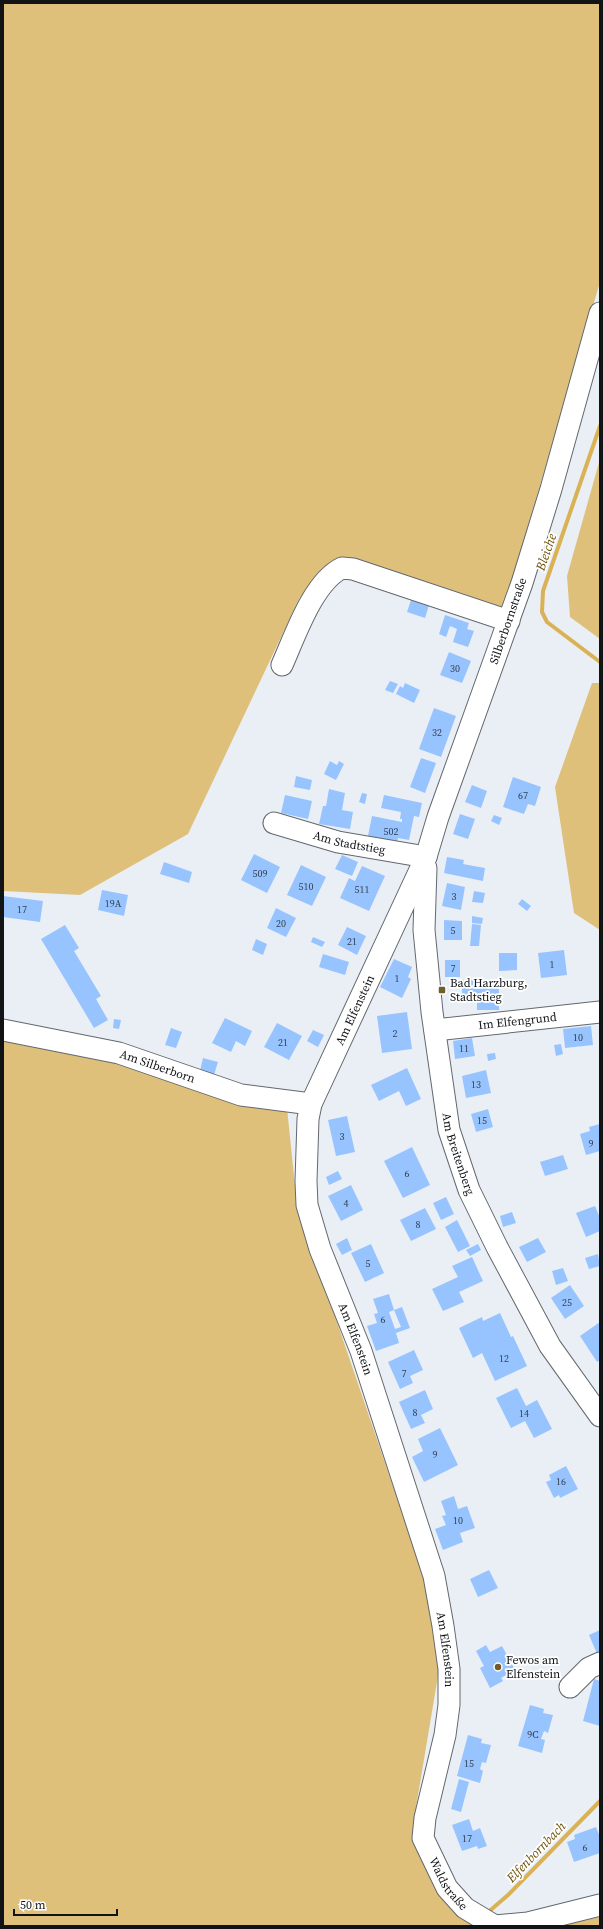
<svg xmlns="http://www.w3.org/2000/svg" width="603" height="1929" font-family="'Source Serif 4',serif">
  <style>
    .green { fill: #dfc07a }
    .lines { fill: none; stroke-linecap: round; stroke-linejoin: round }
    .stream { stroke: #dab256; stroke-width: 4 }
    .building { fill: #97c4ff }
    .minor-casing { stroke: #63686e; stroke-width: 23 }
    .minor { stroke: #fff; stroke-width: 21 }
    .poi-dot { fill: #715c2c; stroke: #fff; stroke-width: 1.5 }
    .labels { text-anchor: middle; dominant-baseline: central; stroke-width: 3.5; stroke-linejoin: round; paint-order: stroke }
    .number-label { font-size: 10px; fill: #323f50 }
    .street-label { font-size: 12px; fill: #111315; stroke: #fff }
    .poi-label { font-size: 12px; fill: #111315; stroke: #fff; text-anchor: start }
    .water-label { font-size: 13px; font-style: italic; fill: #6b5105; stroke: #fff }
  </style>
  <rect width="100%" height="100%" fill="#eaeff6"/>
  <g class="green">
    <polygon points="3,3 600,3 600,282 500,621 349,570 331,582 300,597 188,834 80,895 3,891"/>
    <polygon points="600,459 600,639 570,617 567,576"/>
    <polygon points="592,683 600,683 600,930 574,913 555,787"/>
    <polygon points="3,1038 111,1057 287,1108 297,1205 424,1577 439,1670 414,1819 440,1889 480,1926 3,1926"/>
    <polygon points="600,1917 600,1926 559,1926"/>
  </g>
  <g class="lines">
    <g class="stream">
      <polyline points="600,426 543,591 542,612 547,622 600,662"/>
      <polyline points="486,1914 508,1895 600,1801"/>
    </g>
  </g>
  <g class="building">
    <polygon points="412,597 430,602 425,618 407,612"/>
    <polygon points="445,615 469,623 467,629 474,631 468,647 453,642 457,629 450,626 446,637 439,634"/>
    <polygon points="449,652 471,661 462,683 440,675"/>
    <polygon points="390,681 398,684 393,693 385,690"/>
    <polygon points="405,683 420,690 414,703 396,694 400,686 403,688"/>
    <polygon points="434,708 456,716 441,757 419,749"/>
    <polygon points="421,758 436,763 425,793 410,787"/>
    <polygon points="330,761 337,765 339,761 344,764 336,780 324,774"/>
    <polygon points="296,776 312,780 310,790 294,787"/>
    <polygon points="513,777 541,787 535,806 528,804 524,814 503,807"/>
    <polygon points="472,785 487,791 481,808 465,802"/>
    <polygon points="329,789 345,793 342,810 353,812 350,829 319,824 323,806 326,806"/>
    <polygon points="362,793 367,794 365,804 359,802"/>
    <polygon points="285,795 312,801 308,819 281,813"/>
    <polygon points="384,795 422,803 419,817 414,816 409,840 398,838 397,843 368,836 372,816 402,822 402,819 400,819 401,812 381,808"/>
    <polygon points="460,814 475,819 468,839 453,834"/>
    <polygon points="494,815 502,818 499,825 491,821"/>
    <polygon points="254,854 280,867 267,893 241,880"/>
    <polygon points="342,855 358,862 352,876 335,869"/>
    <polygon points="447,857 464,860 463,864 485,868 483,881 444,873"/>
    <polygon points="164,862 192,872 189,883 160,874"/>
    <polygon points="301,865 326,877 312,906 287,895"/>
    <polygon points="362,866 385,876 369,911 340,898 349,878 355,881"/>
    <polygon points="447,883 465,887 461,910 442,906"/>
    <polygon points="102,890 128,895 124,916 98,910"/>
    <polygon points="474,891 485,893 483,903 472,902"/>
    <polygon points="3,896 43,901 40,922 3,917"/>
    <polygon points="522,899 531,906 527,911 518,904"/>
    <polygon points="276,908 296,918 286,937 267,928"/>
    <polygon points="472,916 483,918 482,924 472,923"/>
    <polygon points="444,920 462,921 462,940 444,940"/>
    <polygon points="472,924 481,925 479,946 470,946"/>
    <polygon points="65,925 79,948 74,951 101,996 96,999 108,1020 94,1028 41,939"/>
    <polygon points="347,927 366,936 357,955 338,945"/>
    <polygon points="313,937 325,942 322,947 311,942"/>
    <polygon points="256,939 267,944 263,955 252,950"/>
    <polygon points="564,950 567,975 541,978 538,953"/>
    <polygon points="499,953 517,953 517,970 499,971"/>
    <polygon points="323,954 349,962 345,975 319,967"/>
    <polygon points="394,959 412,967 408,977 411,979 402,998 380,987"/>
    <rect x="445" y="960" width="15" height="17"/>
    <polygon points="462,980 499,980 499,1010 477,1010 477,1002 462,1002"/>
    <polygon points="407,1012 412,1049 382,1053 377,1016"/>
    <polygon points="225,1018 252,1031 245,1046 236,1041 231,1052 212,1043"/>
    <polygon points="114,1019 121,1020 119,1029 113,1028"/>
    <polygon points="277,1023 302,1036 289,1060 264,1047"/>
    <polygon points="591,1026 593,1045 565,1048 563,1029"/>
    <polygon points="171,1028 182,1032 176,1048 165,1045"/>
    <polygon points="313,1030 324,1035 318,1047 307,1041"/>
    <polygon points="472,1038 475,1056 455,1059 453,1041"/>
    <polygon points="561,1044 563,1054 556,1056 554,1045"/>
    <polygon points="495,1053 496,1059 488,1061 487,1054"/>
    <polygon points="203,1058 218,1062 214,1075 200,1071"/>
    <polygon points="407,1068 421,1099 406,1106 399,1091 379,1101 371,1085"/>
    <polygon points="486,1070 491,1093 466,1098 462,1076"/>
    <polygon points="488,1109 493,1127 476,1132 471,1114"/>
    <polygon points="347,1116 355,1152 336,1156 328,1120"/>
    <polygon points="600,1124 600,1151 586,1155 580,1134 590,1131 589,1127"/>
    <polygon points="412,1147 430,1185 403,1198 384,1161"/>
    <polygon points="563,1155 568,1169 545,1176 540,1162"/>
    <polygon points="338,1171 342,1179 329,1185 326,1177"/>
    <polygon points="351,1185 363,1210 341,1221 328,1196"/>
    <polygon points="446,1197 454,1214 441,1220 433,1203"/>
    <polygon points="595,1206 600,1218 600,1231 586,1237 576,1213"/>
    <polygon points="425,1208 436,1229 411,1241 400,1220"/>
    <polygon points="512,1212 516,1223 503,1227 500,1216"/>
    <polygon points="457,1220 470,1246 458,1252 445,1227"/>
    <polygon points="347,1238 352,1250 342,1255 336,1244"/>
    <polygon points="538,1238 546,1252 527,1262 519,1247"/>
    <polygon points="371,1244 384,1273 365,1282 351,1253"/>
    <polygon points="478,1244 481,1250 470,1256 466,1250"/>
    <polygon points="598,1254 600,1266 589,1269 585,1258"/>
    <polygon points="472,1257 483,1281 459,1292 464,1302 443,1311 432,1289 458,1277 452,1266"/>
    <polygon points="563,1268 568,1281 556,1285 552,1271"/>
    <polygon points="570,1285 584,1306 565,1319 551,1298"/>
    <polygon points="389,1294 394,1310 389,1312 395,1329 401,1327 394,1310 402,1307 410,1328 396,1333 399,1343 376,1351 367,1326 377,1323 374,1314 378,1313 373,1299"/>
    <polygon points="500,1313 511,1337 513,1336 527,1366 495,1381 482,1353 473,1358 459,1328 482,1317 483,1321"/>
    <polygon points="600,1322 600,1360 597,1362 580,1336"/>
    <polygon points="414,1350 423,1370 410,1376 413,1383 400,1389 388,1362"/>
    <polygon points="517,1388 526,1406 537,1400 552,1429 534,1438 525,1421 511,1428 496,1398"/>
    <polygon points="425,1390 433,1409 421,1415 425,1423 411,1429 399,1402"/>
    <polygon points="440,1428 458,1465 424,1482 412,1457 423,1451 418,1439"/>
    <polygon points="566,1466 578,1489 560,1498 559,1495 554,1498 546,1482 551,1480 549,1475"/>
    <polygon points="454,1496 458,1509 467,1506 475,1528 460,1533 463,1542 443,1550 435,1529 446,1525 442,1516 446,1515 441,1501"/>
    <polygon points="489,1570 498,1588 478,1597 470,1579"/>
    <polygon points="600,1630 600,1655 598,1656 589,1635"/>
    <polygon points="486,1645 490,1652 502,1646 515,1670 501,1678 503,1681 490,1688 480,1668 484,1666 476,1651"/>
    <polygon points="594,1679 600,1681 600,1726 583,1721"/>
    <polygon points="530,1705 544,1709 543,1713 553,1715 548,1733 544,1731 541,1739 545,1740 542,1753 518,1746"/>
    <polygon points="468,1735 482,1739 481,1743 491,1745 486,1763 482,1762 480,1769 483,1771 480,1783 457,1776"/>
    <polygon points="459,1779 469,1782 461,1812 451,1809"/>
    <polygon points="469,1819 473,1831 480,1828 487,1846 478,1849 477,1846 462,1851 452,1825"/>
    <polygon points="596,1827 600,1837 600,1853 574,1862 567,1842 575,1839 574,1835"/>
  </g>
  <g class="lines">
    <g class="minor-casing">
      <g id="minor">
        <path id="s1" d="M600,313L551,489L522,583L438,817L426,857L311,1104L308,1119L306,1181L307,1205L320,1249L361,1351L434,1576L443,1626L449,1669V1705L445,1735L425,1818L423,1838L447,1888L465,1908L495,1926L528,1923L600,1905"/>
        <path d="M282,665C295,636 313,582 342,568L353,569L509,621"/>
        <path id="s2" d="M274,823L338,842L426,857"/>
        <path id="s3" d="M426,868L424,930L432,1012L449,1130L469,1190L497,1247L550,1346L600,1416"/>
        <path id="s4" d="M3,1030L119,1053L241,1095L311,1104"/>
        <path id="s5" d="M435,1030L600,1012"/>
        <polyline points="570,1687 589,1668 600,1663"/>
      </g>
    </g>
    <use href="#minor" class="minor"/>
  </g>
  <g class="poi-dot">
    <rect x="438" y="986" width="8" height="8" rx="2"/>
    <circle cx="498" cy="1667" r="4"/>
  </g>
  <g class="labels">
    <g class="number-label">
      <text x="455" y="668">30</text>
      <text x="437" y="732">32</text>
      <text x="523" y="795">67</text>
      <text x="391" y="831">502</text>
      <text x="260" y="873">509</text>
      <text x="306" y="886">510</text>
      <text x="362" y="889">511</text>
      <text x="454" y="896">3</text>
      <text x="113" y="903">19A</text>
      <text x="22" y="909">17</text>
      <text x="281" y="923">20</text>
      <text x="453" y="930">5</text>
      <text x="352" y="941">21</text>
      <text x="552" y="964">1</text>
      <text x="453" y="968">7</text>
      <text x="397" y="978">1</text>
      <text x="395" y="1033">2</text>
      <text x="578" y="1037">10</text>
      <text x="283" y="1042">21</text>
      <text x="464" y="1048">11</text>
      <text x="476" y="1084">13</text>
      <text x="482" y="1120">15</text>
      <text x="342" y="1136">3</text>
      <text x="591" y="1143">9</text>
      <text x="407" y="1173">6</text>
      <text x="346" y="1203">4</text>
      <text x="418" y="1224">8</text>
      <text x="368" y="1263">5</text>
      <text x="567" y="1302">25</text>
      <text x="383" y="1319">6</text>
      <text x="504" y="1358">12</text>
      <text x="404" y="1373">7</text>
      <text x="415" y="1412">8</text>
      <text x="524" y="1413">14</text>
      <text x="435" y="1454">9</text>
      <text x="561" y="1481">16</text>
      <text x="458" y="1520">10</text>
      <text x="533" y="1734">9C</text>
      <text x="469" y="1763">15</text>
      <text x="467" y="1838">17</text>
      <text x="585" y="1847">6</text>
    </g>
    <g class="street-label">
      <text transform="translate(508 621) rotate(-71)">Silberbornstraße</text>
      <text stroke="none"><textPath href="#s2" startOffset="78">Am Stadtstieg</textPath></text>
      <text transform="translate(355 1010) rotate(-65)">Am Elfenstein</text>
      <text stroke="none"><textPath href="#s5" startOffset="83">Im Elfengrund</textPath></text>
      <text stroke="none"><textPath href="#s4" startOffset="159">Am Silberborn</textPath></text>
      <text stroke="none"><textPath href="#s3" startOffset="289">Am Breitenberg</textPath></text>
      <text stroke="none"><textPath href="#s1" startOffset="1088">Am Elfenstein</textPath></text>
      <text stroke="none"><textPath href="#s1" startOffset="1412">Am Elfenstein</textPath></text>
      <text stroke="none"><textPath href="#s1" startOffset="1656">Waldstraße</textPath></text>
    </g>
    <g class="poi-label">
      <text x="450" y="983">Bad Harzburg,<tspan x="450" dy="14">Stadtstieg</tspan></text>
      <text x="506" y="1660">Fewos am<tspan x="506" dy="14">Elfenstein</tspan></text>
    </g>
    <g class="water-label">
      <text transform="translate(546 552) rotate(-71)">Bleiche</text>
      <text transform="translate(536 1852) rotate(-46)">Elfenbornbach</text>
    </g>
  </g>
  <rect width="603" height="1929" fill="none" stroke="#111315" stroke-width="8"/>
  <path d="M14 1909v6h103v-6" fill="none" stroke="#111315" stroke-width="2"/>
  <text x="20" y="1909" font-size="12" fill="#111315" stroke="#ffffff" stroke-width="3" paint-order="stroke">50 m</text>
</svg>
